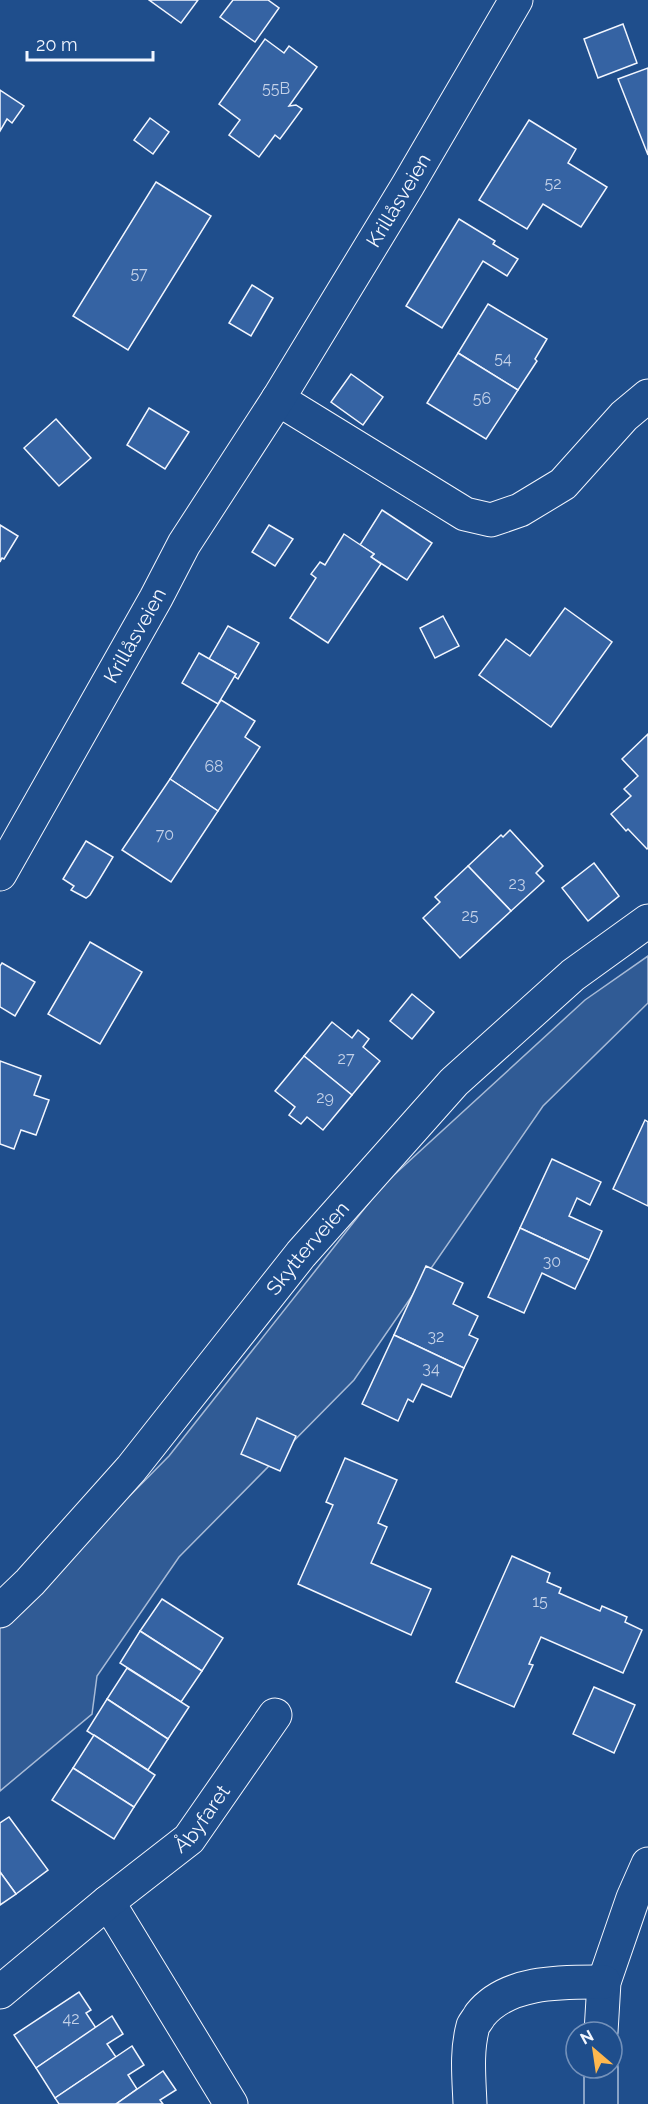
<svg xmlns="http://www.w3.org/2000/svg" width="648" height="2104" font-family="Raleway,sans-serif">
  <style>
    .green { fill: #305b95; stroke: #a8bbd7; stroke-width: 1.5 }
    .building { fill: #3563a3; stroke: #f2f6ff; stroke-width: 1.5 }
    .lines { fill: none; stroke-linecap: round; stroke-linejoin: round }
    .street-casing { stroke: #f2f6ff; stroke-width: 35 }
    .street { stroke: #1f4e8c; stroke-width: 33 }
    .labels { text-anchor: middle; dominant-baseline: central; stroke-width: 4.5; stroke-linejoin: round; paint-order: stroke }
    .number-label { font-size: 16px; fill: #c3d1e8 }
    .street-label { font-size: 20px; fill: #f2f6ff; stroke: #1f4e8c }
  </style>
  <rect width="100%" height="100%" fill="#1f4e8c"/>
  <polygon class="green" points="648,956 648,1003 543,1106 354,1380 179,1557 97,1676 92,1714 0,1791 0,1627 169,1456 383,1185 585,1000"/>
  <g class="building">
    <polygon points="149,0 198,0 181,23"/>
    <polygon points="233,0 268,0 279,8 255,42 220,17"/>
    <polygon points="623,24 637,63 598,78 584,39"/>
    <polygon points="265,39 284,53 289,46 317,67 289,106 296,105 302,109 280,139 275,135 259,157 229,135 240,120 219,104"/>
    <polygon points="648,68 648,155 618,79"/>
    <polygon points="0,90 24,106 12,123 7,119 0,131"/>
    <polygon points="150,118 169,132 153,154 134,140"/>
    <polygon points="529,120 576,149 568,163 607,187 581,227 543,204 527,229 479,200"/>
    <polygon points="156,182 211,216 128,350 73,316"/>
    <polygon points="459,219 495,241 493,244 518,259 507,276 483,261 442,328 406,306"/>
    <polygon points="252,285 273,298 251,336 229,323"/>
    <polygon points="488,304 547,339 535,359 537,361 518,390 458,353"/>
    <polygon points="458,353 518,390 486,439 427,403"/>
    <polygon points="351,374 383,397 363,425 331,402"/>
    <polygon points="149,408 189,432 165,469 127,445"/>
    <polygon points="56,419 91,458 59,486 24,448"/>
    <polygon points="382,510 432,543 407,580 371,557 374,554 360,545"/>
    <polygon points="0,525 18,536 4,559 2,558 0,562"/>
    <polygon points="269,525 293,539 275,566 252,552"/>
    <polygon points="344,534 374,554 371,557 381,564 328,643 290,618 316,578 311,574 320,562 325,565"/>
    <polygon points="565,608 612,642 551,727 479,675 506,639 530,656"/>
    <polygon points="443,616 459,646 435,658 420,628"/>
    <polygon points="228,626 259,643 238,679 234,676 236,674 209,659"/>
    <polygon points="199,653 236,674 218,704 182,683"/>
    <polygon points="221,700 255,721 245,737 260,747 218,811 170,779"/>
    <polygon points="648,734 648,848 647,849 628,829 626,831 611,814 631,796 624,789 638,776 622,759"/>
    <polygon points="170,779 218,811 171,882 122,850"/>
    <polygon points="510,830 543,866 536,873 544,881 511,911 468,866 501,835 503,837"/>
    <polygon points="86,841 113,857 90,895 86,898 71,890 74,886 63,879"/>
    <polygon points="594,863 619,896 588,921 562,888"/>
    <polygon points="468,866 511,911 460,958 423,918 440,902 435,897"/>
    <polygon points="90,942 142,972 100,1044 48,1014"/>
    <polygon points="2,963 35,982 15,1016 0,1007 0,966"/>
    <polygon points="412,994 434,1012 412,1039 390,1021"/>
    <polygon points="332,1022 352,1038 358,1030 369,1039 363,1047 380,1061 352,1095 304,1056"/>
    <polygon points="304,1056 352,1095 323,1130 307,1117 301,1124 289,1115 295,1107 275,1091"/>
    <polygon points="0,1061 41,1076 34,1095 49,1100 36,1135 21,1130 14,1149 0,1144"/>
    <polygon points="645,1120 648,1122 648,1206 613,1189"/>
    <polygon points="552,1159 601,1182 590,1205 577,1198 569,1216 602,1231 589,1260 520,1228"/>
    <polygon points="520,1228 589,1260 575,1289 542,1273 524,1313 488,1297"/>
    <polygon points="426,1266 463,1283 453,1304 478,1316 469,1335 478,1339 464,1368 394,1335"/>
    <polygon points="394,1335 464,1368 451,1397 422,1384 413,1402 408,1399 398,1421 362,1404"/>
    <polygon points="257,1418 296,1436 280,1471 241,1454"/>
    <polygon points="345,1458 397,1480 378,1523 387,1527 371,1563 431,1589 411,1635 298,1584 333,1505 326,1502"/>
    <polygon points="512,1556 550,1573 547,1582 561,1588 559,1593 600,1611 602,1606 627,1617 625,1622 642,1630 623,1673 541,1637 529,1664 533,1665 514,1707 456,1682"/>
    <polygon points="162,1599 223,1638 202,1671 140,1631"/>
    <polygon points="140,1631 202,1671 181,1702 120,1663"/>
    <polygon points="127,1668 189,1707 168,1739 107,1699"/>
    <polygon points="594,1687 635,1705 614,1753 573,1734"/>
    <polygon points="107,1699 168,1739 148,1770 87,1731"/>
    <polygon points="94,1735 155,1775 134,1807 73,1768"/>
    <polygon points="73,1768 134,1807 114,1839 52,1800"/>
    <polygon points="9,1817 48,1870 16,1894 0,1872 0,1823"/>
    <polygon points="0,1872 16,1894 0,1905"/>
    <polygon points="79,1992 91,2010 86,2013 96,2028 36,2068 14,2035"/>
    <polygon points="112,2016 123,2034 107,2044 116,2057 55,2098 36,2068"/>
    <polygon points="132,2046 144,2065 128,2075 137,2089 116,2104 59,2104 55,2098"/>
    <polygon points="163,2071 176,2090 160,2100 163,2104 116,2104"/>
  </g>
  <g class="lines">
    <g class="street-casing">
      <g id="street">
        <polyline points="278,399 465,514 491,520 520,510 563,484 624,416 648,396"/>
        <path id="s1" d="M0,874L156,598L184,544L278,399L408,185L516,0"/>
        <path id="s2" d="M0,1611L30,1582L131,1469L301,1254L454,1082L573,975L648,921"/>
        <polyline points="108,1902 231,2104"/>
        <path id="s3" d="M0,1992L108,1902L189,1839L275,1715"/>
        <polyline points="601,2032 604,1982 633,1898 648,1864"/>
        <polyline points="601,2068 601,2104"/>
        <path d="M470,2104C469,2078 466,2052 473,2026C475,2022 478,2019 480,2015C508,1980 564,1982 604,1982"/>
      </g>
    </g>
    <use href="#street" class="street"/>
  </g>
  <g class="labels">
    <g class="number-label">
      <text x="276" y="88">55B</text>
      <text x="553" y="183">52</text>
      <text x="139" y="273">57</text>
      <text x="503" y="358">54</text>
      <text x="482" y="398">56</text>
      <text x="214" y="766">68</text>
      <text x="165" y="834">70</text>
      <text x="517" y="883">23</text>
      <text x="470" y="915">25</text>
      <text x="346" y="1058">27</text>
      <text x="325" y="1097">29</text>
      <text x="552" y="1261">30</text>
      <text x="436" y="1336">32</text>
      <text x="431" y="1368">34</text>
      <text x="540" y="1601">15</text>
      <text x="71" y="2018">42</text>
    </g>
    <g class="street-label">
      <text stroke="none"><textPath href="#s1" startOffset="783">Krillåsveien</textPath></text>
      <text stroke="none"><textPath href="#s1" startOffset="274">Krillåsveien</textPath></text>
      <text stroke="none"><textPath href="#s2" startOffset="476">Skytterveien</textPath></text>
      <text stroke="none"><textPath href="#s3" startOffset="267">Åbyfaret</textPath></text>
    </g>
  </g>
  <g transform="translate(594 2050) rotate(331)"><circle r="28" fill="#1f4e8c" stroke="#7391ba" stroke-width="1.5"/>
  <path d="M0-4.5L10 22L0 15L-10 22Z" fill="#ffb74d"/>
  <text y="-9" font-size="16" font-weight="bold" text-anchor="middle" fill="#f2f6ff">N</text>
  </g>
  <path d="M27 51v9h126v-9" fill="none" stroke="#f2f6ff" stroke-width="3"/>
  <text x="36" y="51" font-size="18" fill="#f2f6ff" stroke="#1f4e8c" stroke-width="4.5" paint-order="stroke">20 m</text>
</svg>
